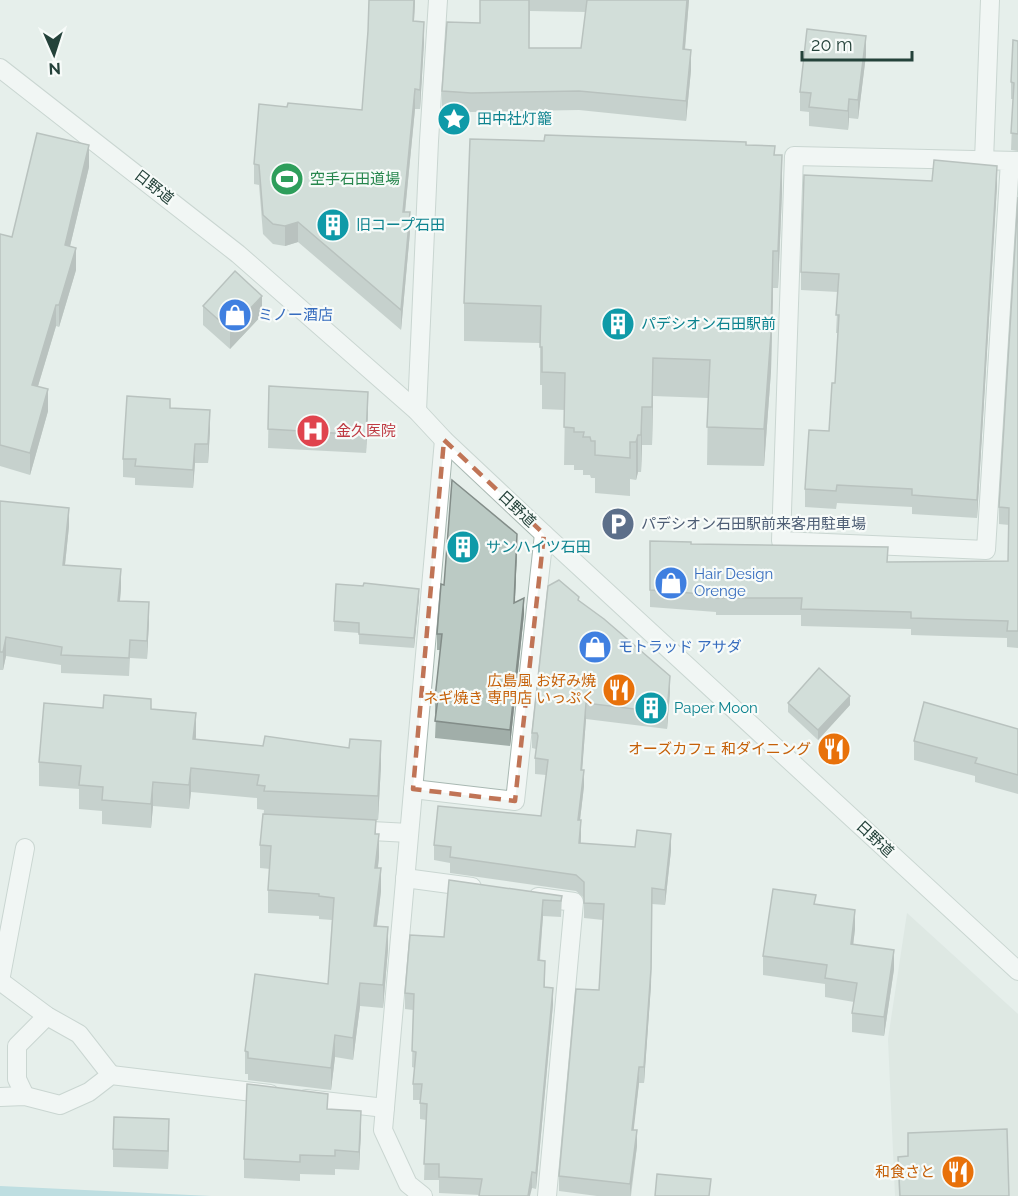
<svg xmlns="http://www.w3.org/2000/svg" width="1018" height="1196" font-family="Raleway,'Noto Sans JP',sans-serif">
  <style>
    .built { fill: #d4dfda }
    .water { fill: #8ec9d4 }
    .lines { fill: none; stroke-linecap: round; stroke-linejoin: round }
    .minor-casing { stroke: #a8b8b2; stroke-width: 20 }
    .tertiary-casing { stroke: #a8b8b2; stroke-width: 20 }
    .minor { stroke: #fff; stroke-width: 18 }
    .tertiary { stroke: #fff; stroke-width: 18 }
    .wall { fill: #a1aea9; fill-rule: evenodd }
    .shaded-wall { fill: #838d89 }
    .building { fill: #bbcac4; stroke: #838d89; stroke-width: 1.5 }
    .marked { fill: none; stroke: #c07456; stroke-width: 4.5; stroke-dasharray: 12 8; stroke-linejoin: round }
    .labels { text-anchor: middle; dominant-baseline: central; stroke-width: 4.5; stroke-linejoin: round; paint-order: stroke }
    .culture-label { font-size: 15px; fill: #0d838f; stroke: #f7fbf9; text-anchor: start }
    .leisure-label { font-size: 15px; fill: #27864d; stroke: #f7fbf9; text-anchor: start }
    .street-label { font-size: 15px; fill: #24423a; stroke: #f7fbf9 }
    .shop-label { font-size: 15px; fill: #366cbe; stroke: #f7fbf9; text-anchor: start }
    .health-label { font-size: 15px; fill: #be3a42; stroke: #f7fbf9; text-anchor: start }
    .service-label { font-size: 15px; fill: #4e5e75; stroke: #f7fbf9; text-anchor: start }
    .food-label { font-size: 15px; fill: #c56008; stroke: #f7fbf9; text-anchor: end }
  </style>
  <rect width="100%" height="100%" fill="#e6efeb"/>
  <polygon class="built" points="907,913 1018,1014 1018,1196 895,1196 888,1039"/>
  <polygon class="water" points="0,1186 211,1196 0,1196"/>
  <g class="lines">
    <g class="minor-casing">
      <g id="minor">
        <polyline points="984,161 990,0"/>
        <polyline points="1010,161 986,550 781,541 794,156 1018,161"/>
        <polyline points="417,411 429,141 438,0"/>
        <polyline points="413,789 515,801 544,534"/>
        <polyline points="353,830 409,833"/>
        <polyline points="405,878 472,887"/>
        <polyline points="538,897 574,902 547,1196"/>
        <polyline points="0,981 47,1016 79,1034 111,1075"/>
        <polyline points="0,981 25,848"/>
        <polyline points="25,1096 17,1079 17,1046 47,1016"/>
        <polyline points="0,1097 25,1096 60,1105 89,1092 111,1075 270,1094"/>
        <polyline points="306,1099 385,1108"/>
        <polyline points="423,1196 408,1184 383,1130 444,440"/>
      </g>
    </g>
    <g class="tertiary-casing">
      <polyline id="tertiary" points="0,68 238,254 417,411 444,440 544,534 1018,971"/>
    </g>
    <use href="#minor" class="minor"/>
    <use href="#tertiary" class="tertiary"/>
  </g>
  <g class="wall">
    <polygon points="369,0 415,0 414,21 424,42 420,109 415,109 405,212 410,232 401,330 298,242 285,246 273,244 263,234 259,185 254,184 254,164 287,107 362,110 368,31"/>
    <path d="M480,0H689L685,50L691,70L686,121L579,110L471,112L442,111V91L480,23ZM530,11L586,12L581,48H529Z"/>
    <polygon points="1018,41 1018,151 1011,150 1013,99 1011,99 1011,82"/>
    <polygon points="866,55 858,119 849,118 848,130 809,126 809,112 800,111 800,92"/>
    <polygon points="544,141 746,145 775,155 782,192 778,288 773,288 771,371 764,466 707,465 708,398 653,396 652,445 642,445 641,472 638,472 636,480 630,479 630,496 595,493 595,478 591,478 590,475 583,475 583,470 574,470 574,465 564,465 565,410 542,409 542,385 540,385 540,343 464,341 464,303"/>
    <polygon points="89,167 70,246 76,270 59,327 56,326 38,386 48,411 30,475 0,466 0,234 12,237"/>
    <polygon points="997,185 977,518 912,514 912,507 837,503 836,509 805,507 805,489 829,431 835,383 838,333 836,333 838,292 801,290 801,272"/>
    <polygon points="1018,197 1018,648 1007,647 1007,638 911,635 911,629 801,626 801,615 716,615 716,612 650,607 650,541 888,562 1008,561 1009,525 999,524 999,507"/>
    <polygon points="203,306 262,315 230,349 203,325"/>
    <polygon points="269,386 368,411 366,453 268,448"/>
    <polygon points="170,408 210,429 208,463 195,463 193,488 135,485 135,478 123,477 123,459"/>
    <polygon points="0,501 69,526 65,565 121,588 120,601 149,620 147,659 130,658 129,676 61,673 61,665 6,656 3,670 0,670"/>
    <polygon points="517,550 515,602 524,614 510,746 435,738 436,715 435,714 435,698 440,650 437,650 437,634 444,585"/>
    <polygon points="419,598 414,648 359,644 359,633 334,631 334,621"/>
    <polygon points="579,601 670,692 667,729 586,719 582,770 584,786 580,820 581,836 581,843 671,850 665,905 652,904 651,985 644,1083 639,1083 633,1130 637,1146 631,1196 597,1196 559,1191 559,1176 599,990 603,920 584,918 584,898 576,891 450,873 450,863 434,860 434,845 541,816 546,775 535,774 535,758 536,749 532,748 532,733"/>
    <polygon points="788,703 850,705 818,740 788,712"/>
    <polygon points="103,708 151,709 195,739 381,765 378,820 376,820 376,834 379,857 378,868 381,891 377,926 388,949 383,1008 360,1006 353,1060 335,1057 331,1090 248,1080 248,1074 245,1074 245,1051 328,984 332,920 319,919 319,916 268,913 268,890 270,869 260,868 260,845 264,810 257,809 257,798 191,792 189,809 153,806 151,828 102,824 102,811 79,809 79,789 39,786 39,762"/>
    <polygon points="1018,729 1018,794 975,782 975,776 914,760 914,741"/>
    <polygon points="449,880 562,896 561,917 543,916 540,960 545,977 545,987 553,1004 536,1189 532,1188 480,1195 439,1193 439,1180 424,1180 426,1120 420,1119 420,1100 413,1100 413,1084 415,1068 412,1067 413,1010 405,1009 405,993 444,937"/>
    <polygon points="816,905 855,929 853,944 894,969 884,1036 852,1032 852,1013 854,1002 825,997 825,984 763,975 763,956"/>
    <polygon points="328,1109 361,1130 359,1170 335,1169 335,1175 300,1174 300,1181 244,1178 244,1159"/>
    <polygon points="908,1133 1009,1196 899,1196 898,1157 908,1156"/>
    <polygon points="169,1138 168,1169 113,1167 113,1149"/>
  </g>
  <g class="shaded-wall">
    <polygon points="414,0 415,0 413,41 413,21"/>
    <polygon points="687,0 689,0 683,69 683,49"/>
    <polygon points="424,22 424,42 420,109 420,90"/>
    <polygon points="866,36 866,55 858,119 858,100"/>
    <polygon points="691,50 691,70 686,121 686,101"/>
    <polygon points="415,89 415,109 403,231 403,212"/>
    <polygon points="849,99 849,118 848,130 848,111"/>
    <polygon points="89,145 89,167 65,267 65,245"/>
    <polygon points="782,155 782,192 778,288 778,251"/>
    <polygon points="997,166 997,185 977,518 977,500"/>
    <polygon points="410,212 410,232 401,330 401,310"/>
    <polygon points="298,222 298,242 285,246 285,226"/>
    <polygon points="76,248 76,270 59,327 59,305"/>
    <polygon points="773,251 773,288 771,371 764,466 764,429"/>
    <polygon points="262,296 262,315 230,349 230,330"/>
    <polygon points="56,305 56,326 32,406 32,385"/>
    <polygon points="653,358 653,396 652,445 652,407"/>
    <polygon points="48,389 48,411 30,475 30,453"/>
    <polygon points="368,392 368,411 366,453 366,435"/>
    <polygon points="642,407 642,445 641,472 641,435"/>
    <polygon points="210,410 210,429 208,463 208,444"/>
    <polygon points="638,435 638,472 636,480 636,442"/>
    <polygon points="195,444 195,463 193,488 193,470"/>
    <polygon points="69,508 69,526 63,583 63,565"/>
    <polygon points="517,534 517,550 514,619 514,603"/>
    <polygon points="121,569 121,588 118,619 118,601"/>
    <polygon points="419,589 419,598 414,648 414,638"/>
    <polygon points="524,598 524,614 510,746 510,730"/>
    <polygon points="149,602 149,620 147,659 147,641"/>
    <polygon points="6,637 6,656 3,670 3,652"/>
    <polygon points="670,676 670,692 667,729 667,713"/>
    <polygon points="850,696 850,705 818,740 818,730"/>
    <polygon points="586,703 586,719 581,785 581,770"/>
    <polygon points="196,713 196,737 193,763 193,739"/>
    <polygon points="381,741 381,765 378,820 378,796"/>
    <polygon points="191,768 191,792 189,809 189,785"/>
    <polygon points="584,770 584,786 578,836 578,820"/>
    <polygon points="153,782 153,806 151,828 151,804"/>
    <polygon points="581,820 581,836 579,859 579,843"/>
    <polygon points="379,834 379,857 375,890 375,868"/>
    <polygon points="671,834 671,850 665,905 665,890"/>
    <polygon points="381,868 381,891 374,949 374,926"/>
    <polygon points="652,888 651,985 644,1083 644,1067"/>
    <polygon points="543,900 543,916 538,976 538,960"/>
    <polygon points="855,910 855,929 851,963 851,944"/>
    <polygon points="388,927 388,949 383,1008 383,985"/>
    <polygon points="894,950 894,969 884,1036 884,1017"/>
    <polygon points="360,983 360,1006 353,1060 353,1038"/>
    <polygon points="553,988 553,1004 536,1189 536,1173"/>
    <polygon points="335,1035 335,1057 331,1090 331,1068"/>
    <polygon points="639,1067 639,1083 632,1145 632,1130"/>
    <polygon points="361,1111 361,1130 359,1170 359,1152"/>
    <polygon points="169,1119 169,1138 168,1169 168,1151"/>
    <polygon points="637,1130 637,1146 630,1196 630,1184"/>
    <polygon points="532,1172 532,1188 530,1196 528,1196"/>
  </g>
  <g class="building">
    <polygon points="369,0 414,0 413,21 424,22 420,90 415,89 403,212 410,212 401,310 298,222 285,226 273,224 263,215 259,165 254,164 259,104 287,107 288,103 362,110 368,31"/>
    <polygon points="480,0 529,0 529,48 581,48 587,0 687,0 683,49 691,50 686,101 579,91 471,93 442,91 447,22 480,23"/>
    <polygon points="807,29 866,36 858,100 849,99 848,111 809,107 811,93 800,92"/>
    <polygon points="1013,40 1018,41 1018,134 1011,133 1014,83 1011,82"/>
    <polygon points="37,133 89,145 65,245 76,248 59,305 56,305 32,385 48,389 30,453 0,445 0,234 12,237"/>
    <polygon points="545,135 746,142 746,145 775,146 774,155 782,155 778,251 773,251 771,333 764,429 707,427 710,360 653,358 652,407 642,407 641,435 638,435 636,442 630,442 630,458 595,455 595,441 591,441 590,437 583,437 584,432 574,432 574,428 564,427 565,373 542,372 542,347 540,347 541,306 464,303 470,139 544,141"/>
    <polygon points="934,160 997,166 977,500 912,495 912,489 837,485 836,491 805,489 809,430 829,431 832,383 835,383 839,315 836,315 839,274 801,272 804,175 932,181"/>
    <polygon points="1018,197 1018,631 1007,631 1008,621 911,618 911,612 801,609 802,598 716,598 716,595 650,590 650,541 691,542 691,544 888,547 887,562 1008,561 1009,508 999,507"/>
    <polygon points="235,271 262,296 230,330 203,306"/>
    <polygon points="269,386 368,392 366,435 268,429"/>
    <polygon points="127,396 170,399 170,408 210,410 208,444 195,444 193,470 135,466 136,459 123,459"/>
    <polygon points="452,480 517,534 514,603 524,598 510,730 435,721 438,698 435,698 442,634 437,634 441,584 444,585"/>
    <polygon points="0,501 69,508 63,565 121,569 118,601 149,602 147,641 130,640 129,658 61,655 62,647 6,637 3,652 0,652"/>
    <polygon points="559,580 579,597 578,600 604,619 670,676 667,713 586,703 583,741 581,770 584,770 578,820 581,820 579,843 635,847 637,830 671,834 665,890 652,888 651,969 644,1067 639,1067 632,1130 637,1130 630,1184 559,1176 576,989 599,990 604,904 584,903 584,882 576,875 450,857 451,847 434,845 438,806 541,816 548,760 535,758 538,736 537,733 532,733 548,586"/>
    <polygon points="364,583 419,589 414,638 359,634 359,623 334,621 336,584 363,586"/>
    <polygon points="819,668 850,696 818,730 788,703"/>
    <polygon points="104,695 151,699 151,709 196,713 193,739 263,746 265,736 349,748 350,739 381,741 378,796 264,791 265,786 257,785 259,775 191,768 189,785 153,782 151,804 102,800 103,787 79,785 81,766 39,762 44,703 103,708"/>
    <polygon points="924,702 1018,729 1018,775 975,763 977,758 914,741"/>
    <polygon points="263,814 376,820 375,834 379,834 375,868 381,868 374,926 388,927 383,985 360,983 353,1038 335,1035 331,1068 248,1058 248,1052 245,1051 255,974 328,984 334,898 319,896 319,894 268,890 271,846 260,845"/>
    <polygon points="449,880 562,896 561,901 543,900 538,960 545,961 544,987 553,988 536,1173 532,1172 528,1196 479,1196 482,1179 439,1177 439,1164 424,1164 427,1104 420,1103 422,1084 413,1084 416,1052 412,1051 414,994 405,993 410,935 444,937"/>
    <polygon points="773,889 816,895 814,904 855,910 851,944 894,950 884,1017 852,1013 857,983 825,978 827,965 763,956"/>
    <polygon points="247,1084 328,1094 327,1109 361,1111 359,1152 335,1150 335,1156 300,1155 300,1162 244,1159"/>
    <polygon points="114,1117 169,1119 168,1151 113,1149"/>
    <polygon points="1007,1129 1009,1196 900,1196 898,1157 908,1156 908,1133"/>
    <polygon points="657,1174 711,1179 709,1196 655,1196"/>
  </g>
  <path d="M0 0H1018V1196H0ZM444,440L544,534L515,801L413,789Z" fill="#e6efeb" fill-opacity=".55" fill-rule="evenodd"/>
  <path class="marked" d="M444,440L544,534L515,801L413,789Z"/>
  <defs>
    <g id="sight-disc" transform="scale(1.725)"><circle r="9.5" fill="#0f9aa8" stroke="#f7fbf9"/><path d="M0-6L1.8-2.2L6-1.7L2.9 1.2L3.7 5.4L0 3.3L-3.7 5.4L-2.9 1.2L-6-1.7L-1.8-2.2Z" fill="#fff"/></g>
    <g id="stadium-disc" transform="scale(1.725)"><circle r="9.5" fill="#2e9e5b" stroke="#f7fbf9"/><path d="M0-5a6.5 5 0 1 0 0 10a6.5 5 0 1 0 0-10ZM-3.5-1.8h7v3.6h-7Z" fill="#fff"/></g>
    <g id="building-disc" transform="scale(1.725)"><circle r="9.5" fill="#0f9aa8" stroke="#f7fbf9"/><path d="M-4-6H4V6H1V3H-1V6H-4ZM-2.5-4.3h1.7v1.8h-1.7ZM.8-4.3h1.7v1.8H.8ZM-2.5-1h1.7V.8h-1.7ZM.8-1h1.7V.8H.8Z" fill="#fff"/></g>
    <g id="shop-disc" transform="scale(1.725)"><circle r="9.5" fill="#3f7fe0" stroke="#f7fbf9"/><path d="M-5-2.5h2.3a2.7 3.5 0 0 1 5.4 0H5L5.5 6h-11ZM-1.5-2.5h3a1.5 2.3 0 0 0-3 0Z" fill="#fff"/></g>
    <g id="hospital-disc" transform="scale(1.725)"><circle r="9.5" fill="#e0444e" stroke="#f7fbf9"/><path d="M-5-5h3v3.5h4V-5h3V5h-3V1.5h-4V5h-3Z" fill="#fff"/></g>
    <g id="parking-disc" transform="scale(1.725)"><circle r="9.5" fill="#5c6f8a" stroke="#f7fbf9"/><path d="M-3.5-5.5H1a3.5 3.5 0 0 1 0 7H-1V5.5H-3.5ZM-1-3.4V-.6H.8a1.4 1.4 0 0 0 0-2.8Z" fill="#fff"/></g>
    <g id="restaurant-disc" transform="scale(1.725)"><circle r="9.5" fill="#e8710a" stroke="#f7fbf9"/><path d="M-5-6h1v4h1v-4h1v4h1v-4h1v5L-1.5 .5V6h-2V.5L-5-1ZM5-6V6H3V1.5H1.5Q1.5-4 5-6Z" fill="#fff"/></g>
  </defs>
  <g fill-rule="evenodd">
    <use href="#sight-disc" x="454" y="119"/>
    <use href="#stadium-disc" x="287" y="179"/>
    <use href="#building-disc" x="333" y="225"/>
    <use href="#shop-disc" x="235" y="315"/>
    <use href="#building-disc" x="618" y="324"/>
    <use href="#hospital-disc" x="313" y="431"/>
    <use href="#parking-disc" x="618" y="524"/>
    <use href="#building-disc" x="463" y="547"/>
    <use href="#shop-disc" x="671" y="583"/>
    <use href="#shop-disc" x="595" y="647"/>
    <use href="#restaurant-disc" x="619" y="690"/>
    <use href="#building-disc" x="651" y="708"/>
    <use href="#restaurant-disc" x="834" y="749"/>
    <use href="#restaurant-disc" x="958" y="1172"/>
  </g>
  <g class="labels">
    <g class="culture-label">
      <text x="477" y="119">田中社灯籠</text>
      <text x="356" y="225">旧コープ石田</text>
      <text x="641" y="324">パデシオン石田駅前</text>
      <text x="486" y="547">サンハイツ石田</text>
      <text x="674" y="708">Paper Moon</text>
    </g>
    <g class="leisure-label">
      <text x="310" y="179">空手石田道場</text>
    </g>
    <g class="street-label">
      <text transform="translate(154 187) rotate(38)">日野道</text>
      <text transform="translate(517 509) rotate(43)">日野道</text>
      <text transform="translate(875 839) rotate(43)">日野道</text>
    </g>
    <g class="shop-label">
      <text x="258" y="315">ミノー酒店</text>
      <text x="694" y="574">Hair Design<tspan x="694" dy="17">Orenge</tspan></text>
      <text x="618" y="647">モトラッド アサダ</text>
    </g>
    <g class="health-label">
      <text x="336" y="431">金久医院</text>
    </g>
    <g class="service-label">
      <text x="641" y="524">パデシオン石田駅前来客用駐車場</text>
    </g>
    <g class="food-label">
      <text x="596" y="681">広島風 お好み焼<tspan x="596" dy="17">ネギ焼き 専門店 いっぷく</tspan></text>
      <text x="811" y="749">オーズカフェ 和ダイニング</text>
      <text x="935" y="1172">和食さと</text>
    </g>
  </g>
  <g transform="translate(54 54) rotate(177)" stroke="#f7fbf9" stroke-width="4.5" paint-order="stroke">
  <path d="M0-4.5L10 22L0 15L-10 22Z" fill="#24423a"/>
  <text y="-9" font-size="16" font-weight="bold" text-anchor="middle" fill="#24423a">N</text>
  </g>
  <path d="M802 51v9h110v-9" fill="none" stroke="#24423a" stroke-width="3"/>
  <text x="811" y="51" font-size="18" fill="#24423a" stroke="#f7fbf9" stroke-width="4.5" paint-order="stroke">20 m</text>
</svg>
